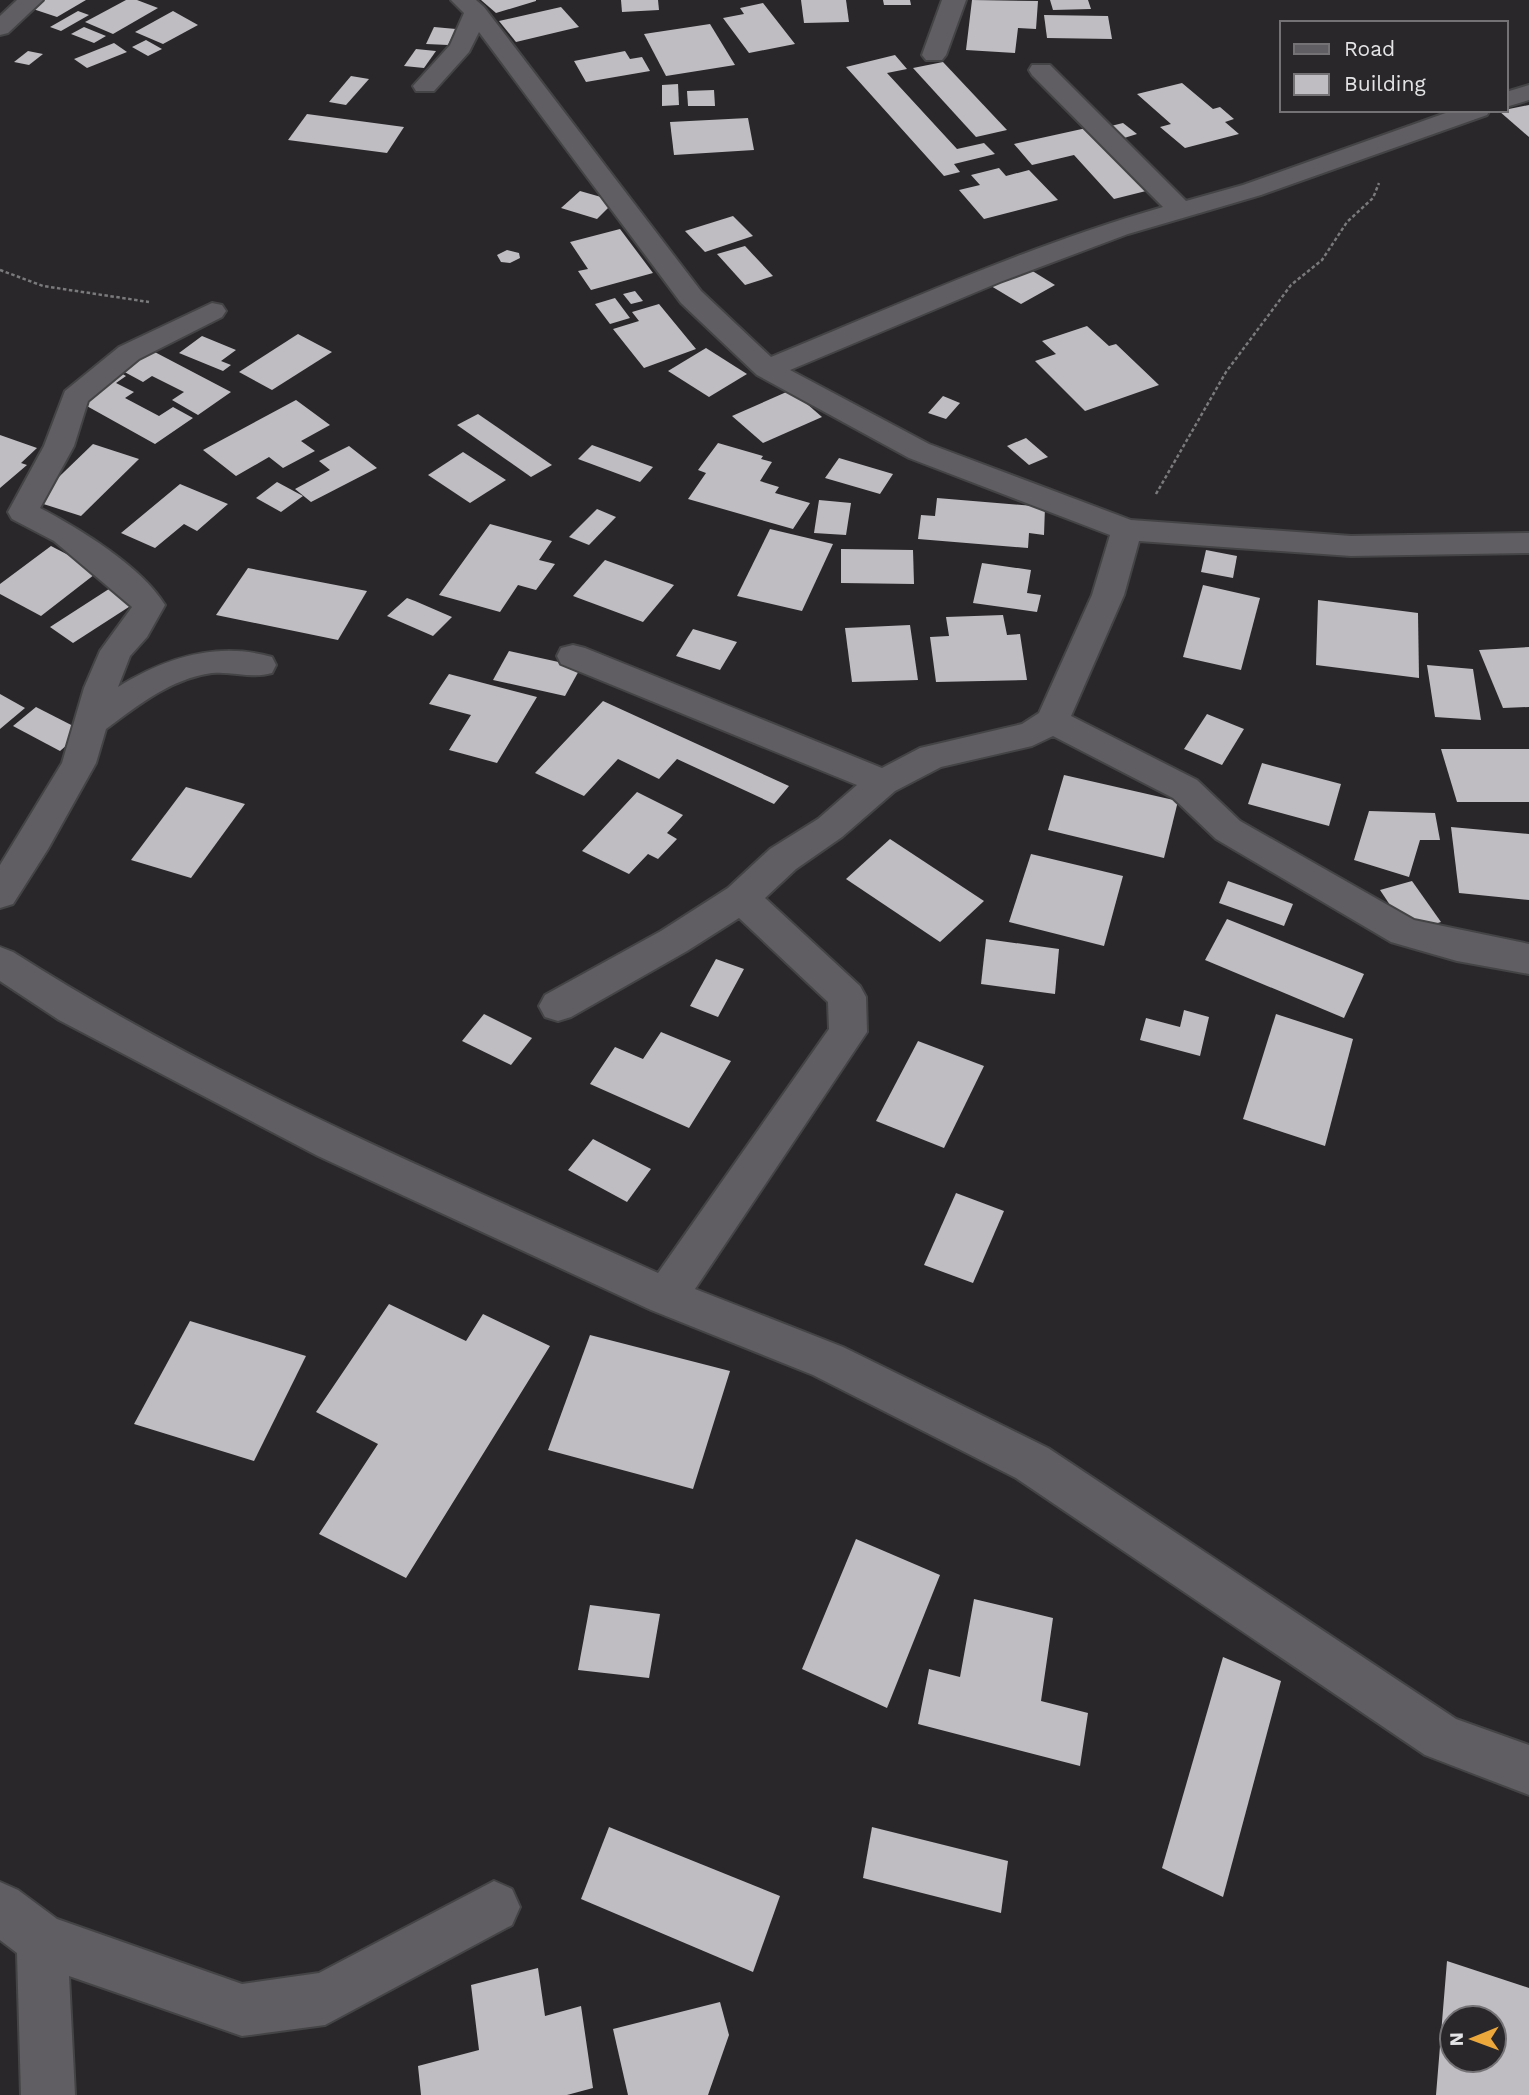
<svg xmlns="http://www.w3.org/2000/svg" width="1529" height="2095" font-family="'Work Sans',sans-serif">
  <style>
    .building { fill: #bfbdc1; fill-rule: evenodd }
    .lines { fill: none; stroke-linecap: round; stroke-linejoin: round }
    .minor-casing { stroke: #444345; stroke-width: 4 }
    .path { stroke: #7a797b; stroke-width: 2.5; stroke-dasharray: 3.5 2.5; stroke-linecap: butt }
    .minor { fill: #605e62; fill-rule: evenodd }
  </style>
  <rect width="100%" height="100%" fill="#29272a"/>
  <g class="building">
    <polygon points="39,0 86,0 57,17 27,7"/>
    <polygon points="126,0 137,0 158,8 113,34 85,22"/>
    <polygon points="481,0 536,0 536,1 496,13"/>
    <polygon points="621,0 658,0 659,10 622,12"/>
    <polygon points="801,0 846,0 849,22 804,23"/>
    <polygon points="883,0 910,0 911,5 884,5"/>
    <polygon points="972,0 1038,1 1036,29 1018,28 1015,53 966,50"/>
    <polygon points="1050,0 1088,0 1091,9 1053,10"/>
    <polygon points="763,3 795,44 749,53 723,18 744,14 740,8"/>
    <polygon points="561,7 579,27 516,42 499,21"/>
    <polygon points="78,11 89,15 61,31 50,27"/>
    <polygon points="173,11 198,25 163,44 135,32"/>
    <polygon points="1044,15 1108,16 1112,39 1047,38"/>
    <polygon points="710,24 735,65 666,76 644,34"/>
    <polygon points="84,27 106,36 94,43 71,34"/>
    <polygon points="434,27 456,29 448,45 426,44"/>
    <polygon points="146,40 162,49 148,56 132,47"/>
    <polygon points="114,43 127,52 87,68 74,59"/>
    <polygon points="416,49 436,51 424,68 404,66"/>
    <polygon points="28,51 43,54 29,65 14,62"/>
    <polygon points="625,51 630,59 642,57 650,71 586,82 574,61"/>
    <polygon points="895,55 907,69 887,73 957,149 984,143 995,154 954,164 960,172 944,176 846,67"/>
    <polygon points="943,62 1007,130 976,137 913,68"/>
    <polygon points="351,76 369,79 346,105 329,102"/>
    <polygon points="1182,83 1213,109 1220,107 1234,119 1225,122 1239,134 1185,148 1160,127 1171,124 1137,94"/>
    <polygon points="678,84 679,105 662,106 662,85"/>
    <polygon points="714,90 715,106 688,106 687,91"/>
    <polygon points="1529,105 1529,137 1499,111"/>
    <polygon points="307,114 404,127 387,153 288,140"/>
    <polygon points="748,118 754,150 674,155 670,122"/>
    <polygon points="1123,123 1137,134 1121,139 1107,127"/>
    <polygon points="1091,127 1150,190 1114,199 1074,155 1032,165 1014,144"/>
    <polygon points="999,168 1006,176 1029,170 1058,200 984,219 959,190 980,185 971,175"/>
    <polygon points="580,191 615,201 597,219 561,208"/>
    <polygon points="733,216 753,236 705,252 685,231"/>
    <polygon points="620,229 653,273 591,290 578,271 588,269 570,242"/>
    <polygon points="745,246 773,276 745,285 717,254"/>
    <polygon points="507,250 519,253 520,258 510,263 501,262 497,255"/>
    <polygon points="1026,267 1055,285 1021,304 991,286"/>
    <polygon points="635,291 643,301 631,304 623,294"/>
    <polygon points="615,298 630,318 610,324 595,304"/>
    <polygon points="659,304 696,349 644,368 613,329 639,321 632,312"/>
    <polygon points="1087,326 1109,346 1116,344 1159,385 1085,411 1035,361 1056,354 1042,341"/>
    <polygon points="298,334 332,352 272,390 239,372"/>
    <polygon points="202,336 236,350 221,361 231,365 223,371 179,353"/>
    <polygon points="706,348 747,374 709,397 668,371"/>
    <polygon points="149,349 231,392 198,415 172,400 184,392 152,376 143,382 119,369"/>
    <polygon points="119,372 126,376 116,383 134,392 125,398 159,416 173,407 193,418 155,444 76,400"/>
    <polygon points="791,390 822,417 763,443 732,416"/>
    <polygon points="943,396 960,403 946,419 928,413"/>
    <polygon points="296,400 330,425 301,441 315,451 283,468 269,457 236,476 203,450"/>
    <polygon points="478,414 552,465 531,477 457,425"/>
    <polygon points="0,435 37,448 21,463 27,465 0,488"/>
    <polygon points="1026,438 1048,457 1029,465 1007,446"/>
    <polygon points="718,443 763,456 761,459 772,462 760,481 779,487 775,493 810,503 793,529 688,499 706,473 698,470"/>
    <polygon points="93,444 139,459 81,516 34,501"/>
    <polygon points="592,445 653,467 640,482 578,459"/>
    <polygon points="349,446 377,468 311,502 295,489 330,470 319,461"/>
    <polygon points="463,452 506,480 470,503 428,475"/>
    <polygon points="839,458 893,474 880,494 825,478"/>
    <polygon points="277,482 303,496 281,512 256,498"/>
    <polygon points="180,484 228,504 197,531 184,524 155,548 121,533"/>
    <polygon points="937,498 1045,507 1044,535 1029,533 1028,548 918,539 921,515 935,516"/>
    <polygon points="819,500 851,503 846,535 814,533"/>
    <polygon points="597,509 616,517 589,545 569,537"/>
    <polygon points="490,524 552,541 539,560 555,564 536,590 518,585 500,612 439,595"/>
    <polygon points="770,529 833,544 802,611 737,596"/>
    <polygon points="51,546 99,571 41,616 0,594 0,584"/>
    <polygon points="841,549 913,550 914,584 841,583"/>
    <polygon points="1206,550 1237,556 1233,578 1201,572"/>
    <polygon points="605,560 674,585 643,622 573,596"/>
    <polygon points="982,563 1031,570 1027,593 1041,595 1037,612 973,603"/>
    <polygon points="248,568 367,591 338,640 216,615"/>
    <polygon points="1203,585 1260,598 1241,670 1183,657"/>
    <polygon points="112,587 135,603 73,643 50,627"/>
    <polygon points="407,598 415,601 452,617 433,636 387,616"/>
    <polygon points="1318,600 1418,613 1419,678 1316,665"/>
    <polygon points="1003,615 1007,635 1020,634 1027,680 936,682 930,637 949,636 946,617"/>
    <polygon points="910,625 918,680 852,682 845,628"/>
    <polygon points="693,629 737,642 720,670 676,656"/>
    <polygon points="1529,647 1529,707 1503,708 1479,650"/>
    <polygon points="509,651 581,667 565,696 493,680"/>
    <polygon points="1427,665 1473,669 1481,720 1435,717"/>
    <polygon points="449,674 537,697 497,763 449,750 471,715 429,704"/>
    <polygon points="0,694 25,708 0,729"/>
    <polygon points="603,701 789,786 774,804 677,759 659,779 618,759 584,796 535,773"/>
    <polygon points="36,707 83,731 60,751 13,726"/>
    <polygon points="1207,714 1244,729 1222,765 1184,749"/>
    <polygon points="1441,749 1529,749 1529,802 1457,802"/>
    <polygon points="1262,763 1341,784 1329,826 1248,804"/>
    <polygon points="1064,775 1178,801 1164,858 1048,830"/>
    <polygon points="186,787 245,804 191,878 131,860"/>
    <polygon points="637,792 683,815 667,833 677,839 658,859 648,854 629,874 582,851"/>
    <polygon points="1369,811 1435,813 1440,840 1420,840 1409,877 1354,860"/>
    <polygon points="1451,827 1529,834 1529,900 1459,893"/>
    <polygon points="890,839 984,901 940,942 846,879"/>
    <polygon points="1031,854 1123,876 1104,946 1009,922"/>
    <polygon points="1228,881 1293,904 1284,926 1219,903"/>
    <polygon points="1412,881 1441,922 1408,932 1380,890"/>
    <polygon points="1227,919 1364,974 1344,1018 1205,960"/>
    <polygon points="986,939 1059,949 1055,994 981,984"/>
    <polygon points="716,959 744,969 718,1017 690,1006"/>
    <polygon points="1184,1010 1209,1017 1200,1056 1140,1040 1146,1018 1180,1027"/>
    <polygon points="484,1014 532,1038 511,1065 462,1041"/>
    <polygon points="1276,1014 1353,1039 1325,1146 1243,1119"/>
    <polygon points="661,1032 731,1061 689,1128 590,1084 615,1047 643,1059"/>
    <polygon points="918,1041 984,1066 944,1148 876,1121"/>
    <polygon points="593,1139 651,1169 627,1202 568,1170"/>
    <polygon points="956,1193 1004,1211 973,1283 924,1265"/>
    <polygon points="389,1304 466,1341 483,1314 550,1346 406,1578 319,1534 378,1444 316,1412"/>
    <polygon points="190,1321 306,1356 254,1461 134,1424"/>
    <polygon points="590,1335 730,1371 693,1489 548,1450"/>
    <polygon points="856,1539 940,1575 887,1708 802,1669"/>
    <polygon points="974,1599 1053,1618 1041,1701 1088,1713 1080,1766 918,1724 929,1669 960,1677"/>
    <polygon points="590,1605 660,1614 649,1678 578,1670"/>
    <polygon points="1223,1657 1281,1681 1223,1897 1162,1868"/>
    <polygon points="609,1827 780,1896 753,1972 581,1899"/>
    <polygon points="872,1827 1008,1861 1001,1913 863,1878"/>
    <path d="M1447,1961L1529,1988V2095H1436ZM1452,2018H1494V2060H1452Z"/>
    <polygon points="538,1968 545,2016 581,2006 593,2088 567,2095 421,2095 418,2066 479,2050 471,1985"/>
    <polygon points="720,2002 729,2035 708,2095 628,2095 613,2029"/>
  </g>
  <g class="lines">
    <g class="minor-casing">
      <g id="minor">
        <polygon points="17,0 43,0 8,33 0,35 0,16"/>
        <path d="M451,0H476L484,7L701,291L771,357C900,304 1028,246 1163,207L1032,75L1029,70L1032,65H1050L1186,201L1243,185L1454,110H1490L1487,115L1261,195L1128,234L1000,282L790,370L929,444L1131,520L1351,536L1529,533V553L1351,556L1139,541L1124,595L1071,716L1197,780L1240,821L1414,920L1529,944V974L1457,961L1391,942L1216,839L1173,798L1053,736L1032,746L941,767L895,791L842,837L796,869L765,898L860,986L866,997L867,1032L695,1289L843,1347L1048,1448L1456,1719L1529,1745V1795L1425,1755L1016,1478L813,1375L651,1310L318,1156L59,1020L0,981V947L13,952C214,1081 441,1175 658,1273L829,1029L828,1002L739,918L687,951L571,1017L558,1021L545,1017L539,1006L545,995L661,931L728,888L770,849L818,819L857,785L561,664L557,656L561,648L573,645L585,648L882,768L920,748L1022,724L1039,713L1092,595L1110,535L909,458L757,375L681,303L479,32L469,52L434,91H416L413,86L450,45L464,13Z"/>
        <polygon points="942,0 966,0 946,55 942,60 926,60 922,55"/>
        <polygon points="1529,85 1529,100 1506,107 1506,92"/>
        <path d="M212,303L222,305L226,311L222,317L139,359L88,401L74,446L40,508C80,529 141,566 165,605L147,637L130,656L118,687C165,658 217,641 272,657L276,665L272,673C252,679 232,671 212,673C172,678 137,706 106,729L96,763L48,849L13,904L0,908V865L62,763L84,688L100,651L132,607L54,541L12,519L8,512L44,446L65,391L119,347Z"/>
        <polygon points="494,1881 512,1889 520,1907 512,1925 325,2025 242,2036 69,1976 75,2095 21,2095 17,1953 0,1940 0,1882 18,1890 57,1919 242,1984 319,1973"/>
      </g>
    </g>
    <g class="path">
      <polyline points="0,270 43,286 149,302"/>
      <polyline points="1156,494 1226,372 1291,285 1322,260 1347,222 1373,198 1379,183"/>
    </g>
    <use href="#minor" class="minor"/>
  </g>
  <rect x="1280" y="21" width="228" height="91" fill="#29272a" stroke="#747275" stroke-width="2"/>
  <rect x="1294" y="44" width="35" height="10" fill="#605e62" stroke="#747275" stroke-width="2"/>
  <text x="1344" y="56" font-size="21" fill="#e4e3e5">Road</text>
  <rect x="1294" y="74" width="35" height="21" fill="#bfbdc1" stroke="#747275" stroke-width="2"/>
  <text x="1344" y="91" font-size="21" fill="#e4e3e5">Building</text>
  <g transform="translate(1473 2039) rotate(269)"><circle r="33" fill="#29272a" stroke="#747275" stroke-width="2"/>
  <path d="M0-5L12 26L0 18L-12 26Z" fill="#eda83c"/>
  <text y="-10" font-size="19" font-weight="bold" text-anchor="middle" fill="#e4e3e5">N</text>
  </g>
</svg>
